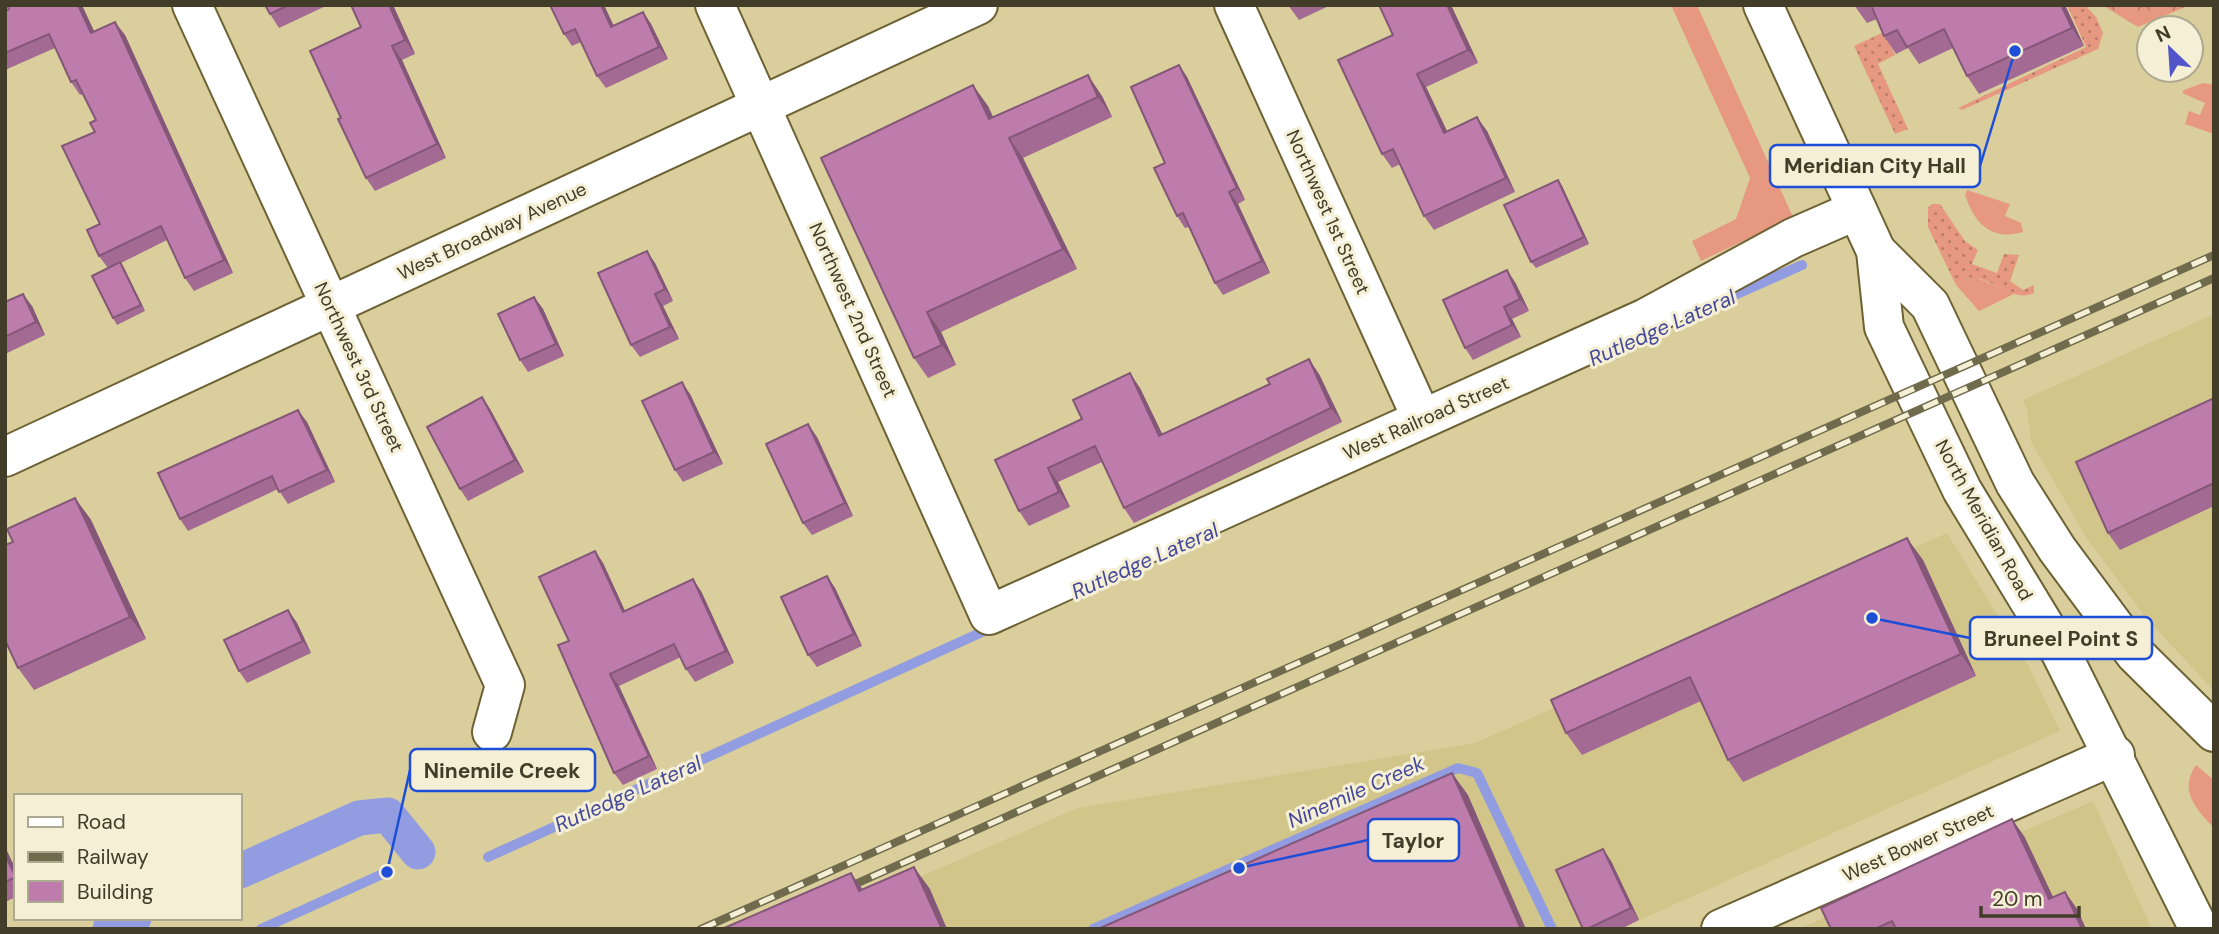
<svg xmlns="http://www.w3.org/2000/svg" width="2219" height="934" font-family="'DM Sans',sans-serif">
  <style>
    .built { fill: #d2c58a }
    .grass { fill: #e69881 }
    .park { fill: url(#park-crowns) }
    .garden { fill: url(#garden-dots) }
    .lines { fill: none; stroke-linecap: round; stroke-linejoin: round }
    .stream { stroke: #929ce1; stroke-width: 10 }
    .canal { stroke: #929ce1; stroke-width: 35 }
    .minor-casing { stroke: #6c6233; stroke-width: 42 }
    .major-casing { stroke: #6c6233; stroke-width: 42 }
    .minor { stroke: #fff; stroke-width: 38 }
    .major { stroke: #fff; stroke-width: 38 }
    .rail-casing { stroke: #716b4d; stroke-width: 8 }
    .rail { stroke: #f5efd6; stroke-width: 5; stroke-dasharray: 16; stroke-linecap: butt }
    .wall { fill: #a36b93 }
    .shaded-wall { fill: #845778 }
    .building { fill: #bd7cab; stroke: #845778; stroke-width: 2 }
    .labels { text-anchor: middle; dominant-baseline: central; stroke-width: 6; stroke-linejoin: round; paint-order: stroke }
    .street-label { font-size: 19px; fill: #413d28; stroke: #f5efd6 }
    .water-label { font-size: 21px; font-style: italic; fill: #45499b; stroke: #f5efd6 }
    .leader { fill: none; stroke: #1d4ed8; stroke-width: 2.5 }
    .callout-dot { fill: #1d4ed8; stroke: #f5efd6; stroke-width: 2.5 }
    .callout { fill: #f5efd6; stroke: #1d4ed8; stroke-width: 2.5 }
    .callout-label { font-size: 21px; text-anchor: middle; font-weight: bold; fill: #413d28 }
  </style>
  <defs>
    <pattern id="park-crowns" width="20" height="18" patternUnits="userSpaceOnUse" patternTransform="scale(1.75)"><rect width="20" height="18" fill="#e69881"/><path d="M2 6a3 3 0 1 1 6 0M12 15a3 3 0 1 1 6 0" fill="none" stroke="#bc7d6a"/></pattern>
    <pattern id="garden-dots" width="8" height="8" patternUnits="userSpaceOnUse" patternTransform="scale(1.75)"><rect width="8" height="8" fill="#e69881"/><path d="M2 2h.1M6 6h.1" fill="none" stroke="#bc7d6a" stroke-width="1.8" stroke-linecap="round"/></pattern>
  </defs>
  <rect width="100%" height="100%" fill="#dacf9c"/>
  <g class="built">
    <polygon points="2214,314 2214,691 2145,617 2086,537 2031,442 2027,409 2023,400"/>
    <polygon points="1947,533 2028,665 2060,731 1620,929 800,929 1078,808 1475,743"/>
    <polygon points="2093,801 2152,929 1798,929"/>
  </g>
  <g class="grass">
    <polygon points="1671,5 1697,5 1793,217 1701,261 1692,241 1736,219 1750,178"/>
    <polygon points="2203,83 2214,85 2214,134 2185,124 2189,111 2200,115 2205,103 2182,93 2184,90"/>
    <path d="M1967,190L2010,204L2005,216L2021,223L2023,232C1991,241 1975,224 1965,195Z"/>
    <polygon points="1975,277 2014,294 1979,311 1956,285 1961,280"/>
    <path d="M2196,765L2214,780V828C2197,810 2178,791 2196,765Z"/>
  </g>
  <polygon class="park" points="2102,5 2190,5 2138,27"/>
  <g class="garden">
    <polygon points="2067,5 2085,5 2096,17 2103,33 2098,49 1962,110 1958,108 2086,47"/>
    <polygon points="1884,32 1895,55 1878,64 1908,129 1895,134 1854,46"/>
    <path d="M1932,204H1940L1965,241L1978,250L1972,264L1997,273L2004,254L2019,255L2010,281L2023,290L2034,285V293C2007,306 1980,261 1956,285L1928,227V208Z"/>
  </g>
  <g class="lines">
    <g class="stream">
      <polyline points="1690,315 1802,265"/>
      <polyline points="488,857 993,627"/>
      <polyline points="261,929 387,872"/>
      <polyline points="1093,929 1458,768 1477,773 1552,929"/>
    </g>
    <g class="canal">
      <polyline points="240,871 359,818 388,815 418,852"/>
      <polyline points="110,929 134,918"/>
    </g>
    <g class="minor-casing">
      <g id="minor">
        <polyline points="192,5 505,685 492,732"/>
        <polyline points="715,5 989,615 1646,318 1793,238 1857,210"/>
        <polyline points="1234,5 1422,419"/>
        <polyline points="5,457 978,5"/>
        <polyline points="1721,929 2115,755"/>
      </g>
    </g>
    <g class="major-casing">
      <g id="major">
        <polyline points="1763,5 1876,251 1884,327 1962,490 2061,653 2199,929"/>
        <polyline points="1876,251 1930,305 2015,483 2057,549 2135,654 2214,732"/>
      </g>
    </g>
    <use href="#minor" class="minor"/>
    <use href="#major" class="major"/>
    <g class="rail-casing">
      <g id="rail">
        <polyline points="842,890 2214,278"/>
        <polyline points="701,929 2214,255"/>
      </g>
    </g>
    <use href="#rail" class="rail"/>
  </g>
  <g class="wall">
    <polygon points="265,5 328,5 279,28 270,14"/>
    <polygon points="393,5 415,54 402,60 446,158 375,191 366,178 341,118 361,27"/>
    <polygon points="604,5 613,26 643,12 651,24 668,59 606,88 597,76 581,42 572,46 564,34"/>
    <polygon points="1288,5 1331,5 1299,20"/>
    <polygon points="1451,5 1478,63 1426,87 1447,131 1487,131 1515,192 1434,230 1424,216 1400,164 1392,168 1382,154 1393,35"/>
    <polygon points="1854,5 2065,5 2084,46 1979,94 1967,76 1953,48 1919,64 1908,48 1896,54 1884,36 1877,19 1867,23"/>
    <polygon points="5,11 94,32 125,35 233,273 194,291 185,278 167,240 121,263 124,268 145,311 117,325 113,318 108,268 99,256 100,224 95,132 96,120 83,94 80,95 71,82 55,48 5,70"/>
    <polygon points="1179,65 1187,77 1245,200 1238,204 1270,273 1223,295 1215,283 1189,227 1185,228 1177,216 1165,163"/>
    <polygon points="1102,96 1112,117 1023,158 1077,269 941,332 956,365 928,378 914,358 821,158 988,106 993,118"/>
    <polygon points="1558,180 1562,186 1589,244 1536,268 1531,262"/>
    <polygon points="655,263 673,301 663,306 679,339 640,357 631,345"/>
    <polygon points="1515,282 1529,311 1512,319 1521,337 1473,360 1465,348"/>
    <polygon points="534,297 543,309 564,356 528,372 520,360"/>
    <polygon points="5,298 7,302 32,306 45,335 5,354"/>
    <polygon points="1319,374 1342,422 1134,523 1124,508 1102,462 1058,482 1070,507 1029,526 1019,511 1082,419 1140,388 1162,434"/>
    <polygon points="690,394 723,464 683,482 675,470"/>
    <polygon points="482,397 490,409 524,472 468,501 460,489"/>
    <polygon points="2214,398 2214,506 2120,550 2108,533"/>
    <polygon points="307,422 335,482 288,504 278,489 188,531 180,519"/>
    <polygon points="817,437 853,516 812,535 803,523"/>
    <polygon points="75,498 91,520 146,639 34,690 18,668 13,542"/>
    <polygon points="595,551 603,563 625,611 701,591 734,663 695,682 686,669 681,657 619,686 657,769 623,785 614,773 569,641"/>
    <polygon points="1923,560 1976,676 1743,782 1728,760 1701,701 1582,755 1566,733"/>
    <polygon points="827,576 835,588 862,646 817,667 808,655"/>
    <polygon points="288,610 297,623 311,653 247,683 239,671"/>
    <polygon points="2024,836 2053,897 2065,892 2077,909 2086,929 1831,929"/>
    <polygon points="5,847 16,870 16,897 5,902"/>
    <polygon points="1603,849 1611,861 1639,920 1621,929 1583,929"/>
  </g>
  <g class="shaded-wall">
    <polygon points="78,5 82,5 101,46 91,33"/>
    <polygon points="389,5 393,5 415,54 405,40"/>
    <polygon points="601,5 604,5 620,39 611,27"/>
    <polygon points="1447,5 1451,5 1478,63 1468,50"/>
    <polygon points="2061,5 2065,5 2084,46 2072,28"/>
    <polygon points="643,12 651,24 668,59 659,47"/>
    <polygon points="115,22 125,35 233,273 224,260"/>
    <polygon points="392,46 402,60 446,158 437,144"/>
    <polygon points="1179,65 1187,77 1245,200 1237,188"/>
    <polygon points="1417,74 1426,87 1454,146 1444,133"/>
    <polygon points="1088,75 1102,96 1112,117 1098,97"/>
    <polygon points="973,85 988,106 1004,140 989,119"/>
    <polygon points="1477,117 1487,131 1515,192 1506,178"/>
    <polygon points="1009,138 1023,158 1077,269 1063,249"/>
    <polygon points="1558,180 1562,186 1589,244 1584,237"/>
    <polygon points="1229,192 1238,204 1270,273 1262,261"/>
    <polygon points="647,251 655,263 673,301 665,289"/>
    <polygon points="120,262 124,268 145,311 141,305"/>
    <polygon points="1507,270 1515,282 1529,311 1520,299"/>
    <polygon points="23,294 32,306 45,335 36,322"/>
    <polygon points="655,294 663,306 679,339 670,327"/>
    <polygon points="534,297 543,309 564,356 556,344"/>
    <polygon points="1504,307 1512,319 1521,337 1512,325"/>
    <polygon points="927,312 941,332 956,365 942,345"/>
    <polygon points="1309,359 1319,374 1342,422 1331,408"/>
    <polygon points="1130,373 1140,388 1170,450 1159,436"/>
    <polygon points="682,382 690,394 723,464 714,452"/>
    <polygon points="482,397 490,409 524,472 515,460"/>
    <polygon points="298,410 307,422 335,482 327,470"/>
    <polygon points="808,424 817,437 853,516 845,503"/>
    <polygon points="1048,468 1058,482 1070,507 1059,492"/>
    <polygon points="75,498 91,520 146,639 130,617"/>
    <polygon points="1907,538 1923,560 1976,676 1961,654"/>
    <polygon points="595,551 603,563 631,624 623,612"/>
    <polygon points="827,576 835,588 862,646 854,634"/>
    <polygon points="693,579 701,591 734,663 726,651"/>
    <polygon points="288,610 297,623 311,653 303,641"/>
    <polygon points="610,674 619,686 657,769 649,756"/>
    <polygon points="1452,773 1468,795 1526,929 1521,929"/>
    <polygon points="2012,819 2024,836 2062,916 2049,899"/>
    <polygon points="5,847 16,870 16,877 5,855"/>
    <polygon points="1603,849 1611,861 1639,920 1631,908"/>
    <polygon points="914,867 930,889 947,929 942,929"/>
    <polygon points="851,873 866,894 859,891"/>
    <polygon points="2065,892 2077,909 2086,929 2082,929"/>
  </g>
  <g class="building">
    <polygon points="7,5 78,5 91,33 115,22 224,260 185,278 161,226 99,256 87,230 100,224 62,146 95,132 90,123 96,120 76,80 71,82 49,34 5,53 5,11 9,9"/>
    <polygon points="265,5 289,5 270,14"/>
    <polygon points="351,5 389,5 405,40 392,46 437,144 366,178 338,119 341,118 310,51 361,27"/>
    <polygon points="550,5 601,5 611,27 643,12 659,47 597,76 575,29 564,34"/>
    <polygon points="1379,5 1447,5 1468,50 1417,74 1444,133 1477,117 1506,178 1424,216 1393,149 1382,154 1338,60 1393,35"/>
    <polygon points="1871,5 2061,5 2072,28 1967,76 1944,29 1907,47 1897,30 1884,36"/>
    <polygon points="1179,65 1237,188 1229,192 1262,261 1215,283 1183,213 1177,216 1154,168 1165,163 1131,87"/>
    <polygon points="1088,75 1098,97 1009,138 1063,249 927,312 942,345 914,358 821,158 973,85 989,119"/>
    <polygon points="1558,180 1584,237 1531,262 1504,205"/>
    <polygon points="647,251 665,289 655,294 670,327 631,345 598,273"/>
    <polygon points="120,262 141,305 113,318 92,276"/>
    <polygon points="1507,270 1520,299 1504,307 1512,325 1465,348 1443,300"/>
    <polygon points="23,294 36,322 5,337 5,302"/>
    <polygon points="534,297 556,344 520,360 498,314"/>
    <polygon points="1309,359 1331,408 1124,508 1095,446 1048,468 1059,492 1019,511 995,460 1082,419 1073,400 1130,373 1159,436 1270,384 1267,379"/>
    <polygon points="682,382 714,452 675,470 642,401"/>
    <polygon points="482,397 515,460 460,489 427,427"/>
    <polygon points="2214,398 2214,483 2108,533 2076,462"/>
    <polygon points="298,410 327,470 279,492 272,476 180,519 158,473"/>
    <polygon points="808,424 845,503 803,523 766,444"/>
    <polygon points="75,498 130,617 18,668 5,640 5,545 13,542 7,529"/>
    <polygon points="1907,538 1961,654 1728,760 1690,677 1566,733 1551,700"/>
    <polygon points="595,551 623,612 693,579 726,651 686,669 674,644 610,674 649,756 614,773 558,645 569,641 539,577"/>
    <polygon points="827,576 854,634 808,655 781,597"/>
    <polygon points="288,610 303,641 239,671 224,640"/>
    <polygon points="1452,773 1521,929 1098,929"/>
    <polygon points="2012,819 2049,899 2065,892 2082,929 1896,929 1892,921 1875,929 1831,929 1821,908"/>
    <polygon points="1603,849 1631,908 1587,929 1583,929 1556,870"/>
    <polygon points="5,855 16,877 5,882"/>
    <polygon points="914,867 942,929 722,929 851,873 859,891"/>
  </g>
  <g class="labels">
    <g class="street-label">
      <text transform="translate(1328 212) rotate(66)">Northwest 1st Street</text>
      <text transform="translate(492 231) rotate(-25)">West Broadway Avenue</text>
      <text transform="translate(853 310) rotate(66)">Northwest 2nd Street</text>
      <text transform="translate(359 367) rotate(65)">Northwest 3rd Street</text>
      <text transform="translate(1426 418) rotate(-24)">West Railroad Street</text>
      <text transform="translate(1984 520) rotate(61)">North Meridian Road</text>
      <text transform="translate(1918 843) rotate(-24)">West Bower Street</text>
    </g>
    <g class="water-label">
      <text transform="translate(1662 328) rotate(-24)">Rutledge Lateral</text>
      <text transform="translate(1145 561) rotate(-24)">Rutledge Lateral</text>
      <text transform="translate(1356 792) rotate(-24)">Ninemile Creek</text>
      <text transform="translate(628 794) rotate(-24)">Rutledge Lateral</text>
    </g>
  </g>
  <path class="leader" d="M2015 51L1980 166M1872 618L1970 638M387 872L410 770M1239 868L1368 840"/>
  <g class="callout-dot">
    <circle cx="2015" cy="51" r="7"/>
    <circle cx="1872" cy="618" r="7"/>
    <circle cx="387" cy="872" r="7"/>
    <circle cx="1239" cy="868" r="7"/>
  </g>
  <g class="callout">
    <rect x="1770" y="145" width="210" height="42" rx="7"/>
    <rect x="1970" y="617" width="182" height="42" rx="7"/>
    <rect x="410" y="749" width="185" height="42" rx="7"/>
    <rect x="1368" y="819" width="91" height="42" rx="7"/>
  </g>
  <g class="callout-label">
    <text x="1875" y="173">Meridian City Hall</text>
    <text x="2061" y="646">Bruneel Point S</text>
    <text x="502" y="778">Ninemile Creek</text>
    <text x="1413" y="848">Taylor</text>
  </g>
  <rect width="2219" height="934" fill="none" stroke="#413d28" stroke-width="14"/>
  <rect x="14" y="794" width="228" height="126" fill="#f5efd6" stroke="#ada890" stroke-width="2"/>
  <rect x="28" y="817" width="35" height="10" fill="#ffffff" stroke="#ada890" stroke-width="2"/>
  <text x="77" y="829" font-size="21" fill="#413d28">Road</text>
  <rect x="28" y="852" width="35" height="10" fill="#716b4d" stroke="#ada890" stroke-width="2"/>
  <text x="77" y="864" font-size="21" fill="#413d28">Railway</text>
  <rect x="28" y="881" width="35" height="21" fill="#bd7cab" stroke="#ada890" stroke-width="2"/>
  <text x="77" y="899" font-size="21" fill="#413d28">Building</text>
  <g transform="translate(2170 49) rotate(335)"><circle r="33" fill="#f5efd6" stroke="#ada890" stroke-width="2"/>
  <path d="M0-5L12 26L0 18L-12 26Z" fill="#5254ca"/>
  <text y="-10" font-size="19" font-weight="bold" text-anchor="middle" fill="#413d28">N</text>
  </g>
  <path d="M1981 906v10h98v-10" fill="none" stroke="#413d28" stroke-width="3.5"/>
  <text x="1992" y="906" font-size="21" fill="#413d28" stroke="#f5efd6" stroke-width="5" paint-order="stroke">20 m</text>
</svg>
